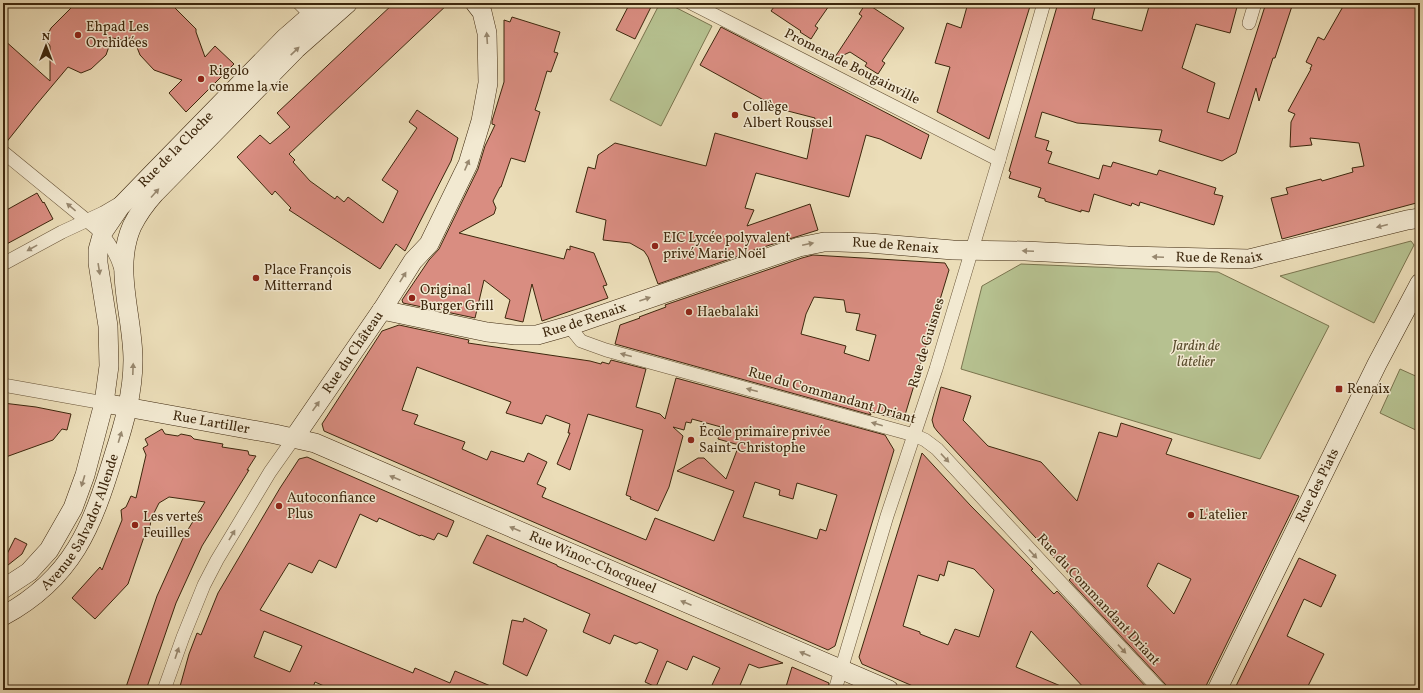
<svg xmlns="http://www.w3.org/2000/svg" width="1423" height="693" font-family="Vollkorn,serif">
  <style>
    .green { fill: #b6c190; stroke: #7a744e }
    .building { fill: #d98d81; stroke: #3d270d; fill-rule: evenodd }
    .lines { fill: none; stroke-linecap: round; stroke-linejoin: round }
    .street-casing { stroke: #685438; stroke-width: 14 }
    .secondary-casing { stroke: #3d270d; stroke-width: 20 }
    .street { stroke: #f2e9d1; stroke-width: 13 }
    .secondary { stroke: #f2e9d1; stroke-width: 19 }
    .oneway { fill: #98886f }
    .poi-dot { fill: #8f2418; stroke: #f2e9d1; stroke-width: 1.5 }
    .labels { text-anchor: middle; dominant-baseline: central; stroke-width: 3; stroke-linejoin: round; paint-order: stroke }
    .poi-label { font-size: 14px; fill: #3d270d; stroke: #f2e9d1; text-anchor: start }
    .street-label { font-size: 14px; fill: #3d270d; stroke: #f2e9d1 }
    .park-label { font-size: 14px; font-style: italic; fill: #5b4e2e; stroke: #f2e9d1 }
  </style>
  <rect width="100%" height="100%" fill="#ebddb8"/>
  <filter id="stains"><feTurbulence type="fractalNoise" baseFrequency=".005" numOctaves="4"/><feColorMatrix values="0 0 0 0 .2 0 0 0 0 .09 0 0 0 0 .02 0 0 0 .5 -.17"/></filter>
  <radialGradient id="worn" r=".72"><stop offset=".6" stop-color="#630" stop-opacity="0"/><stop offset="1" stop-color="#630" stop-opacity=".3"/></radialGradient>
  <g class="green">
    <polygon points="660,3 667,3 712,26 661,126 610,100"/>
    <polygon points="1411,241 1414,245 1374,323 1280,276"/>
    <polygon points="1021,264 1218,272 1329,326 1260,459 961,369 982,286"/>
    <polygon points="1400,369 1420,378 1420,432 1380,413"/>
  </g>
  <g class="building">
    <polygon points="76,3 170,3 196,29 196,32 205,57 215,46 234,64 186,112 169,93 182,80 154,70 140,55 133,37 123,40 112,38 106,55 91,69 81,73 68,67 36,105 5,144 3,144 3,39 50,81 50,46 47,41 47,35 50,30 51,28"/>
    <polygon points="394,3 449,3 289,154 295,160 293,162 310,181 335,199 337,196 344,202 348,197 383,223 398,191 382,180 417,128 409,122 417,110 458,138 451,161 405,251 396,244 380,269 289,210 291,208 275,191 272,195 237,157 260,135 270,144 290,127 277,113"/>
    <polygon points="630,3 653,3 635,39 616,30"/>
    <polygon points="777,3 831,3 815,26 818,28 811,39 800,32 801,31 771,11"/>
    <polygon points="866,3 904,28 882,61 885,63 878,74 865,66 867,63 850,52 833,60 862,16 859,14"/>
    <polygon points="968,3 1031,3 989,139 937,112 950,67 935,63 947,23 961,28"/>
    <polygon points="1058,3 1096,3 1092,19 1142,31 1150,3 1223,3 1237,7 1230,33 1196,24 1182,68 1215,83 1207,112 1229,119 1266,3 1293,3 1275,58 1273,58 1259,101 1256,88 1236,153 1222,161 1159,141 1162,130 1077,123 1042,112 1035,137 1049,141 1046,150 1052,152 1048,163 1099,179 1103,165 1111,167 1113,162 1157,175 1159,170 1216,188 1214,194 1223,196 1214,225 1140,202 1139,206 1132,203 1131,206 1094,194 1089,212 1081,210 1081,212 1045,201 1045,199 1038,197 1041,188 1009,178 1011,172 1009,171"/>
    <polygon points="1345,3 1420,3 1420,202 1282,239 1271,198 1288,194 1286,188 1321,179 1322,181 1353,172 1352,168 1364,166 1359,143 1310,138 1312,145 1290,147 1291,122 1295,114 1288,111 1311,69 1310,69 1312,65 1306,62 1318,37 1324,40"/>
    <polygon points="512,17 560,32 554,52 558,53 551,72 547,71 538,101 535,110 540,112 525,162 511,158 501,187 500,187 493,201 496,208 494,214 459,233 564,259 567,249 570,250 570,246 594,253 607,285 603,286 608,298 542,321 532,284 523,322 505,318 510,300 484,280 475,318 403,303 402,300 429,260 439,249 478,169 485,146 495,125 492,124 492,121 504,82 504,20 510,22"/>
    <polygon points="721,27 929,135 921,159 880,139 866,135 849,197 756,173 745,208 754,210 747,226 810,204 818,230 751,251 753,251 658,284 648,257 644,251 630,243 603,240 606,220 576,212 588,167 595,169 598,155 615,143 706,166 715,133 807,159 815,118 780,109 700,65"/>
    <polygon points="37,193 43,203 44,202 53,219 3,246 3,212"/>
    <path d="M813,255L945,263L949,270L905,415L899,420L869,411L871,415L615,344L620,325L640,318L639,317L666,307L665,305L802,258ZM814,297L844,300L846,312L860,314L856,330L876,335L869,361L844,353L846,346L801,334L806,314Z"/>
    <path d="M399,325L469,340L468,343L590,361L601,364L602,362L609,364L611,360L646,369L636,407L660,414L665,419L676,378L885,435L894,450L835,646L828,650L324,431L322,424L382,331ZM417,367L511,402L506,413L542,424L546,415L570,424L568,433H570L557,464L570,470L588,414L643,430L626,495L631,497L630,499L658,511L669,487L683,436L673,427L684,430L686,422L691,423L692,419L721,427L718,439L739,445L726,479L704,458H698L677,471L734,491L714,541L655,518L646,540L542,497L546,488L537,484L547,462L528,453L524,462L491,451L487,460L462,449L465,442L414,424L418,415L402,410ZM755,482L780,490L779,495L793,499L797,483L837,495L826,531L820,529L817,539L743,517Z"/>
    <path d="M941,387L971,396L963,420L988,446L1041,462L1077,501L1099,432L1117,437L1121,423L1172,439L1166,454L1299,496L1204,690H1168L1166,685L1069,580L1072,577L937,431L934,427L932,420ZM1158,563L1191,579L1174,614L1147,586Z"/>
    <polygon points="3,403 36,407 71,414 67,430 62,429 53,440 3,458"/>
    <polygon points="162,429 165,434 178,436 181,434 191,436 194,439 223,444 222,447 248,451 249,455 256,456 247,470 249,470 202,546 176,603 146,690 125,690 157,596 184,536 205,502 169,497 159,503 151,519 150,527 145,534 128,584 95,619 72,598 100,567 102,570 122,520 121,510 126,507 131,496 136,498 146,455 143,448 148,445 145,439"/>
    <path d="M922,453L970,505L1033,569L1031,570L1054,594L1057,591L1149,690H1086L1031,631L1016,667L1070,690H977L969,687L968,690H922L862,664L859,657ZM948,561L974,569L994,590L979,637L955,629L948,645L920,634V632L903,626L918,575L938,581L940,574L944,576Z"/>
    <path d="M307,457L454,521L447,537L438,533L434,540L421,535L420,536L379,518L377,522L360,514L336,568L319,560L312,573L289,563L260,610L413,673L415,668L450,683L455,671L500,690H333L315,682L312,690H179L189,654L197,633L201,635L218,593L280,488L299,459ZM264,631L302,646L290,672L254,657Z"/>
    <polygon points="487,535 557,565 557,566 588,579 783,663 759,668 749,664 738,690 725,690 712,685 720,668 693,656 687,670 667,661 656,687 645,682 658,650 640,642 636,644 614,635 610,644 583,632 590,614 473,563"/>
    <polygon points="15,538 27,544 22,554 3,569 3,562"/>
    <polygon points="1299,558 1336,575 1321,607 1304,599 1287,636 1324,654 1306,690 1234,690"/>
    <polygon points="524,618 547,630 527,676 503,664 512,620 523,622"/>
    <polygon points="792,667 829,683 827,690 785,690"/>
  </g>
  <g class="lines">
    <g class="street-casing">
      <g id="street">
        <polyline points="299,3 316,20"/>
        <polyline points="691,3 999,160"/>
        <polyline points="1249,23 1255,3"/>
        <path d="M3,152L96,228C108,240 116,252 121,269"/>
        <polyline points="3,264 62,232 103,213 120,203"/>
        <polyline points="569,326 581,341 606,350 914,435 925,440 937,449 1160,690"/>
        <polyline points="3,385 104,403"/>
        <polyline points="164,690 183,637 204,585 217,560 270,472 294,438"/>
        <polyline points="835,690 887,516 936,369 999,160 1044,3"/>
      </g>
    </g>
    <g class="secondary-casing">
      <g id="secondary">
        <path id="s1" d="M382,310L487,332L515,335H537L569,326L799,247L824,242H839L869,243L953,250L1025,251L1128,256L1249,259L1407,220L1420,218"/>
        <path id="s2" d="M104,403L275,434L315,443L889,690"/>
        <path id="s3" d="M294,438L382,310L413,261L429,244L468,164L481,121L488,83L487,33L482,12L475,3"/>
        <path id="s4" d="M3,589L29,572L49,550L73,508L85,475L104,403L109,366L108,326L98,263V250L103,232L120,207L150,176L285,38L325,3"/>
        <path id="s5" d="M3,616C73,578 92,527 114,455C124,424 133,393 133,360C133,315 113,269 132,226C138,214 146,203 155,193L296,49L348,3"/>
        <path id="s6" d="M1217,690L1377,364L1420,283"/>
      </g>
    </g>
    <use href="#street" class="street"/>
    <use href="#secondary" class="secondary"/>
  </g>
  <defs><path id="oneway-solid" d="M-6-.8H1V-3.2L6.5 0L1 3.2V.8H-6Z"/></defs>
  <g class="oneway">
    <use href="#oneway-solid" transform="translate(487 38) rotate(-94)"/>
    <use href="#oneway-solid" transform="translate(295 51) rotate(-44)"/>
    <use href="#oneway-solid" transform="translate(467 165) rotate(-67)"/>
    <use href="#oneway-solid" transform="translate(155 193) rotate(-48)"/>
    <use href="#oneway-solid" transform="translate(71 207) rotate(-140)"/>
    <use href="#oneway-solid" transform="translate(1382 226) rotate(166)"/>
    <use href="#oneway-solid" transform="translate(808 244) rotate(-12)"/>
    <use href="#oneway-solid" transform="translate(32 248) rotate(151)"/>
    <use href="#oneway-solid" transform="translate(1028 251) rotate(-177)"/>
    <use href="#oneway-solid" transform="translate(1158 257) rotate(-178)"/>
    <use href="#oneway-solid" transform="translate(99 269) rotate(81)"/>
    <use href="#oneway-solid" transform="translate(403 277) rotate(-58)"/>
    <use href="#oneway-solid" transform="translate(645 299) rotate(-19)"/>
    <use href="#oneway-solid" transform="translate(626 355) rotate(-165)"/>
    <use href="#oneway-solid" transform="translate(133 369) rotate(-88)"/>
    <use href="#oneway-solid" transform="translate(752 390) rotate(-165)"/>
    <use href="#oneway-solid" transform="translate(316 406) rotate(-55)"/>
    <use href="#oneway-solid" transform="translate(877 424) rotate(-164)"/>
    <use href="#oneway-solid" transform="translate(120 437) rotate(-73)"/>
    <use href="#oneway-solid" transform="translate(945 458) rotate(47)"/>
    <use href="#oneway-solid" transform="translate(395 478) rotate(-157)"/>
    <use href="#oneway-solid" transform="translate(83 481) rotate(107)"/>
    <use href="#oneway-solid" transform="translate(515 529) rotate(-157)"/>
    <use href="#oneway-solid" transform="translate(232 535) rotate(-59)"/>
    <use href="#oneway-solid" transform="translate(1033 554) rotate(47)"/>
    <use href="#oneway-solid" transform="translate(686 603) rotate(-157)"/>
    <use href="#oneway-solid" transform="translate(1122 649) rotate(47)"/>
    <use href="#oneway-solid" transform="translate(177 653) rotate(-71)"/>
    <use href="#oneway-solid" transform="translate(805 654) rotate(-157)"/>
  </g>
  <g class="poi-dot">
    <circle cx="78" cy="35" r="4"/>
    <circle cx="201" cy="79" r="4"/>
    <circle cx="735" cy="115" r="4"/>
    <circle cx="655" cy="246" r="4"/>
    <circle cx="256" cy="278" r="4"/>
    <circle cx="412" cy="298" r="4"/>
    <circle cx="689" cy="312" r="4"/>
    <rect x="1335" y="385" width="8" height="8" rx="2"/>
    <circle cx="691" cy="440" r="4"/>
    <circle cx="279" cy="506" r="4"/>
    <circle cx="1191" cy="515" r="4"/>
    <circle cx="135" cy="525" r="4"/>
  </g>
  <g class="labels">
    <g class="poi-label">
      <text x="86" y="27">Ehpad Les<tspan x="86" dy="16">Orchidées</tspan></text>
      <text x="209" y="71">Rigolo<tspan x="209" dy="16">comme la vie</tspan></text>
      <text x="743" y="107">Collège<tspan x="743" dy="16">Albert Roussel</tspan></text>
      <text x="663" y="238">EIC Lycée polyvalent<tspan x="663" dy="16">privé Marie Noël</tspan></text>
      <text x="264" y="270">Place François<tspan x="264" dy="16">Mitterrand</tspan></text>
      <text x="420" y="290">Original<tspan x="420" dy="16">Burger Grill</tspan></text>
      <text x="697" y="312">Haebalaki</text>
      <text x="1347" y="389">Renaix</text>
      <text x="699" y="432">École primaire privée<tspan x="699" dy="16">Saint-Christophe</tspan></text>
      <text x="287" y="498">Autoconfiance<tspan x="287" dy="16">Plus</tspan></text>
      <text x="1199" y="515">L'atelier</text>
      <text x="143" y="517">Les vertes<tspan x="143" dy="16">Feuilles</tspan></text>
    </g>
    <g class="street-label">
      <text transform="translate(852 67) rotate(27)">Promenade Bougainville</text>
      <text stroke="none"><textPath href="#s4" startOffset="502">Rue de la Cloche</textPath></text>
      <text stroke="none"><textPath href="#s1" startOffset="531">Rue de Renaix</textPath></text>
      <text stroke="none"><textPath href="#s1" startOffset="855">Rue de Renaix</textPath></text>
      <text stroke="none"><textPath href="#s1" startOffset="207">Rue de Renaix</textPath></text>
      <text transform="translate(927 343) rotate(-73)">Rue de Guisnes</text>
      <text stroke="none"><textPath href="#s3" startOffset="104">Rue du Château</textPath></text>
      <text transform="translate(832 396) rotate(16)">Rue du Commandant Driant</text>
      <text stroke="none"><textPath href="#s2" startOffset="109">Rue Lartiller</textPath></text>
      <text stroke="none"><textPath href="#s6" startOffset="228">Rue des Piats</textPath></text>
      <text stroke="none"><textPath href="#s5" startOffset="126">Avenue Salvador Allende</textPath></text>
      <text stroke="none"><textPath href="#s2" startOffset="517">Rue Winoc-Chocqueel</textPath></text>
      <text transform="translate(1098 600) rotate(47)">Rue du Commandant Driant</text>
    </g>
    <g class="park-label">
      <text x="1196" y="346">Jardin de<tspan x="1196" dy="16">l'atelier</tspan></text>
    </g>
  </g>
  <rect width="1423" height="693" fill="none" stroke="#ebddb8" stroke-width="16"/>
  <rect x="4" y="4" width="1415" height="685" fill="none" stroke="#3d270d" stroke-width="2"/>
  <rect x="8" y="8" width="1407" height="677" fill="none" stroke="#3d270d"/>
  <g transform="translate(46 46)" stroke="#f2e9d1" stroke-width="3" paint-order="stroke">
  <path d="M0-3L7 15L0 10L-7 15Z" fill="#3d270d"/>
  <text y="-6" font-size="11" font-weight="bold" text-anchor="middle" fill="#3d270d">N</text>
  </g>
  <rect width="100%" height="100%" filter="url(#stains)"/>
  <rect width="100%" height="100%" fill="url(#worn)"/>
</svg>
